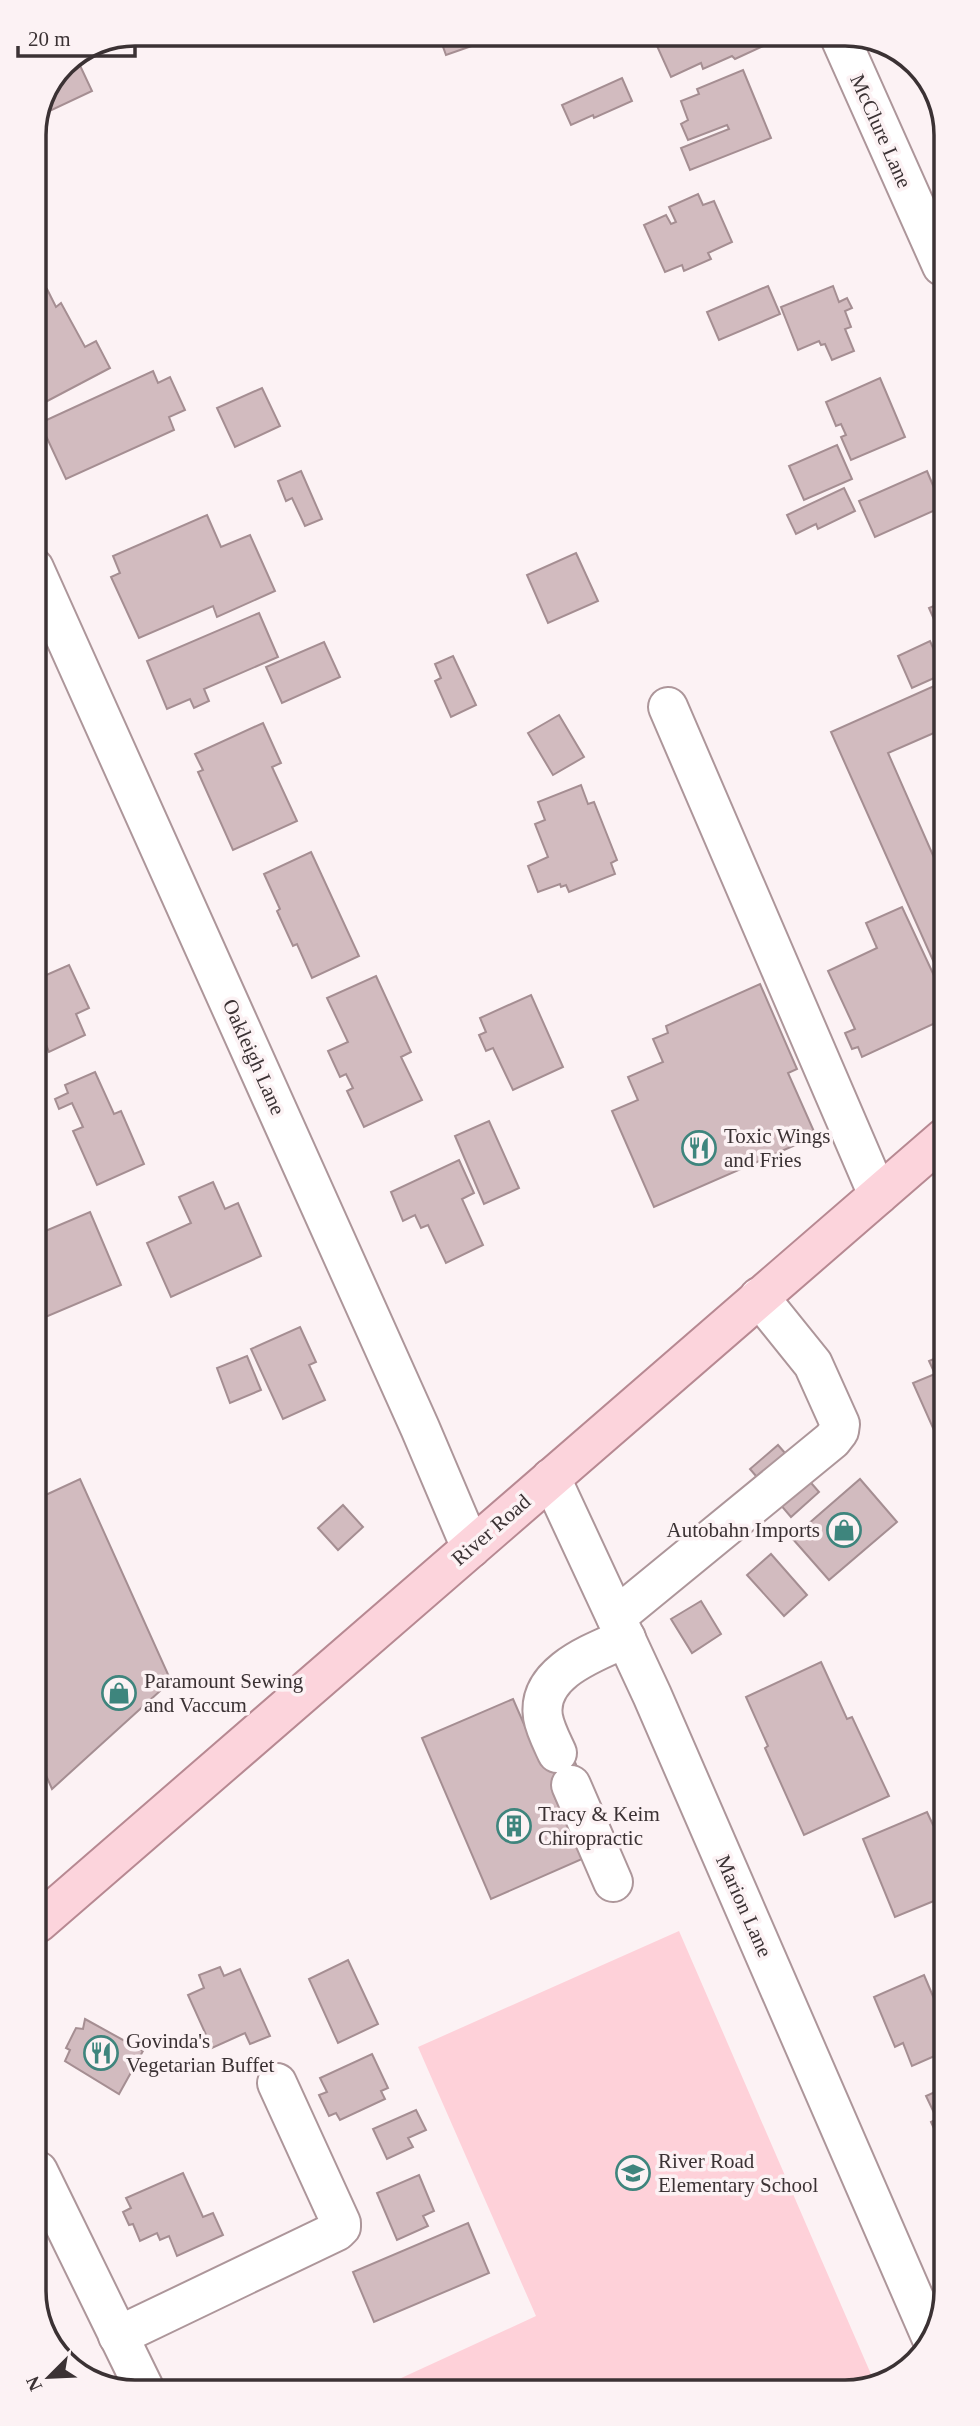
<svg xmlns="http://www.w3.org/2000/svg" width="980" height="2426" font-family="Georgia,serif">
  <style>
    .green { fill: #fed1d9 }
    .building { fill: #d2bbbf; stroke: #a58e92; stroke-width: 2 }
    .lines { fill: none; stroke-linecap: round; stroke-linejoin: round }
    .minor-casing { stroke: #ad969a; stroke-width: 42 }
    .major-casing { stroke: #b78992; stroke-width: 42 }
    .minor { stroke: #fff; stroke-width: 38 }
    .major { stroke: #fcd4dc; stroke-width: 38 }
    .labels { text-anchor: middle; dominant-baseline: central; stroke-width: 7; stroke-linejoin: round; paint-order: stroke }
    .street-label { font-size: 21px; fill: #3b3234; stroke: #fcf2f4 }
    .poi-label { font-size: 21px; fill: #3b3234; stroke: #fcf2f4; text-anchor: start }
    .rim { fill: none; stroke: #3b3234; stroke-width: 3.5 }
  </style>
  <rect width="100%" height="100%" fill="#fcf2f4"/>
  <polygon class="green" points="679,1931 877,2388 373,2391 536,2316 418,2047"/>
  <g class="building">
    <polygon points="438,33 477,33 480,43 446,55"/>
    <polygon points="646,33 784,33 785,36 735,59 732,56 703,69 701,63 671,77 653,37 649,39"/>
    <polygon points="76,57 92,91 39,116 63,63"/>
    <polygon points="743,70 771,138 690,170 681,148 729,129 727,125 688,140 681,124 688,120 681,101 699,94 697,89"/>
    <polygon points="622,78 632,101 594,118 593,115 571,125 562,105"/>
    <polygon points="698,194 703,205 714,201 732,242 708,253 711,259 684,271 682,265 665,272 644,225 666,215 671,224 676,222 669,207"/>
    <polygon points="768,286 780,314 719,340 707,312"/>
    <polygon points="833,286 839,302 847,298 852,308 845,311 851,327 845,329 854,351 832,360 825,344 821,345 819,341 798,350 781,307"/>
    <polygon points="47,289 56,307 61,303 85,347 96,341 110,368 34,408 34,296"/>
    <polygon points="153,371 158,383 170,377 185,410 169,417 174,430 66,479 40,423"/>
    <polygon points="880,378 905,437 851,460 841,437 846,435 841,424 836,426 826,402"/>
    <polygon points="262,388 280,426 235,447 217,408"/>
    <polygon points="837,445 852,479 804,500 789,466"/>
    <polygon points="301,471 322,519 305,526 292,498 286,501 278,481"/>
    <polygon points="927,471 942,507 875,537 859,501"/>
    <polygon points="844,488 855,511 818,529 816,524 796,534 787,515"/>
    <polygon points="207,515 221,547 250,535 275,591 217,617 213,606 139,638 111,577 120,573 113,556"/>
    <polygon points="576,553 598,601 548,623 527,575"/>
    <polygon points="943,602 943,640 929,608"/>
    <polygon points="259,613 278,657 204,689 209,701 194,708 190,699 167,709 147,661"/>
    <polygon points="930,641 943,670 943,674 912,688 898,656"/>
    <polygon points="324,642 340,677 282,703 266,667"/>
    <polygon points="453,656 476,705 451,717 435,681 441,678 435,664"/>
    <polygon points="943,682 943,729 888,753 943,878 944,985 831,732"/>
    <polygon points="559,715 584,757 553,775 528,733"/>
    <polygon points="263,723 281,763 272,767 297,821 233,850 198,772 203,770 195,754"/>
    <polygon points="581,785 588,804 594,802 617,860 611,863 615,874 569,892 566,885 561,887 560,884 538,892 528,866 548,857 535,824 545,820 538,802"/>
    <polygon points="311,852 359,956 312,978 297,944 293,946 277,911 280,909 264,874"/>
    <polygon points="902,907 944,997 944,1007 940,1008 944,1019 862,1057 858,1047 852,1049 845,1033 855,1029 828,971 877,948 866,923"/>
    <polygon points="69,965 89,1008 76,1014 85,1035 49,1052 43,1037 36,1040 36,1029 38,1028 36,1021 35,980"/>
    <polygon points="376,976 411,1052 401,1057 422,1100 364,1127 347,1091 353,1088 346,1074 340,1077 328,1051 348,1042 327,998"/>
    <polygon points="760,984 797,1069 788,1073 816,1136 654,1207 612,1111 638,1100 628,1077 663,1062 653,1039 668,1033 666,1026"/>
    <polygon points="531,995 563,1067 513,1090 493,1048 486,1051 479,1035 486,1032 480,1018"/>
    <polygon points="95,1072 114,1114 121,1111 144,1164 97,1185 73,1131 83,1127 72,1103 59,1109 55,1099 68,1093 65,1085"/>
    <polygon points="489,1121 519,1188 484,1204 455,1136"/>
    <polygon points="459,1160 474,1193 462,1199 483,1245 446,1263 428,1225 421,1228 415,1215 403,1221 391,1192"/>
    <polygon points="213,1182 225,1209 238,1203 261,1256 171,1297 147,1243 191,1223 179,1197"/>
    <polygon points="90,1212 121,1285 36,1321 36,1235"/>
    <polygon points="300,1327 316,1362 309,1365 325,1400 283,1419 251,1349"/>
    <polygon points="945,1354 945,1443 941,1435 937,1437 913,1383 935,1374 929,1361"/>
    <polygon points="247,1356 261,1390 230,1403 217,1368"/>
    <polygon points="778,1445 819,1492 791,1517 750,1469"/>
    <polygon points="80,1479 171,1681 52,1789 42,1766 46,1765 37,1745 37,1499"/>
    <polygon points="860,1479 897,1522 829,1580 792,1538"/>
    <polygon points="343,1505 363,1527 338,1550 318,1528"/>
    <polygon points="771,1554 807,1595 784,1616 747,1575"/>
    <polygon points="701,1601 721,1634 692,1653 671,1619"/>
    <polygon points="821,1662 847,1719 852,1717 889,1796 804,1835 765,1748 768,1746 746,1697"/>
    <polygon points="513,1699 540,1761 569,1748 583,1781 553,1793 582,1859 491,1899 422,1738"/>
    <polygon points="927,1812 933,1825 946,1819 946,1896 895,1917 863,1839"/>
    <polygon points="348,1960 378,2024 338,2043 309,1979"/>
    <polygon points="220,1967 224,1976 240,1969 270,2036 250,2044 245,2033 212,2048 188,1995 204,1988 199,1975"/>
    <polygon points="924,1975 946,2027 946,2051 912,2066 903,2043 895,2047 874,1997"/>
    <polygon points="85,2019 143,2051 119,2094 65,2061 70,2050 66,2048 76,2028 83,2029"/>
    <polygon points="372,2054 388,2088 381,2091 385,2099 340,2120 336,2113 329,2116 319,2095 327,2092 320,2078"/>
    <polygon points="946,2087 946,2155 931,2122 937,2119 926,2096"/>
    <polygon points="416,2110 426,2130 408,2138 413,2147 387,2159 373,2129"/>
    <polygon points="183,2173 203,2217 213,2213 223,2235 177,2256 169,2236 160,2240 157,2233 140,2241 133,2224 129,2225 123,2212 131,2208 126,2198"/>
    <polygon points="419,2175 434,2211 423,2216 428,2226 397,2240 377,2193"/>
    <polygon points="468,2223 489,2273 374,2322 353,2272"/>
  </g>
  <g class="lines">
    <g class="minor-casing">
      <g id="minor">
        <polyline points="838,33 942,266"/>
        <polyline points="34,568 420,1428 471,1548"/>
        <polyline points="668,707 878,1195"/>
        <polyline points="551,1478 652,1695 931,2337"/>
        <polyline points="616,1617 832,1440 839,1431 840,1424 813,1364 759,1297"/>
        <path d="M557,1753C552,1742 545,1729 543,1717C536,1672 595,1652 626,1638"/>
        <polyline points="571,1785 613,1882"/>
        <polyline points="38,2171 146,2392"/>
        <polyline points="118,2336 337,2231 341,2227 341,2223 277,2083"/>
      </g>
    </g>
    <g class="major-casing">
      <polyline id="major" points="38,1923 944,1138"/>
    </g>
    <use href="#minor" class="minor"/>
    <use href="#major" class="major"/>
  </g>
  <defs>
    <g id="restaurant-ring" transform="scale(1.75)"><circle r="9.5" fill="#fcf2f4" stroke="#3e857d" stroke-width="1.5"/><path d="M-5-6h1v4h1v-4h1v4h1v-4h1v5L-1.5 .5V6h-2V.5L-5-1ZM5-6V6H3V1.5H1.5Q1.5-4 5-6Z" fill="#3e857d"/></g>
    <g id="shop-ring" transform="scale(1.75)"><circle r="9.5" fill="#fcf2f4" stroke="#3e857d" stroke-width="1.5"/><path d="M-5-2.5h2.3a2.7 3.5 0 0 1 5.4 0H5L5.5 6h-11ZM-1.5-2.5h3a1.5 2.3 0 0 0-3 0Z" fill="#3e857d"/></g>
    <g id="building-ring" transform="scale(1.75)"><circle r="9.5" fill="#fcf2f4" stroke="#3e857d" stroke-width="1.5"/><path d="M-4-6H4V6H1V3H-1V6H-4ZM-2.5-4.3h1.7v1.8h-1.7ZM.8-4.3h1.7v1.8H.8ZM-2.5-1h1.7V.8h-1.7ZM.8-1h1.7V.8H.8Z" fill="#3e857d"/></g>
    <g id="school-ring" transform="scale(1.75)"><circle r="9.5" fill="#fcf2f4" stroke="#3e857d" stroke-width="1.5"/><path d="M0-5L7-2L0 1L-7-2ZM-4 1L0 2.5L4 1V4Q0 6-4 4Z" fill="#3e857d"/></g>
  </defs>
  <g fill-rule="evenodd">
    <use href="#restaurant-ring" x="699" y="1148"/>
    <use href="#shop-ring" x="844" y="1530"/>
    <use href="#shop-ring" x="119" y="1693"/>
    <use href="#building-ring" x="514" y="1826"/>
    <use href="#restaurant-ring" x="101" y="2053"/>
    <use href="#school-ring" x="633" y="2173"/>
  </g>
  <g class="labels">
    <g class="street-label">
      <text transform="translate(881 131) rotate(66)">McClure Lane</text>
      <text transform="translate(254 1057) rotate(66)">Oakleigh Lane</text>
      <text transform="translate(491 1530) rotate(-41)">River Road</text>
      <text transform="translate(744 1906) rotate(66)">Marion Lane</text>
    </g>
    <g class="poi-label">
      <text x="724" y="1136">Toxic Wings<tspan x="724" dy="24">and Fries</tspan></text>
      <text x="820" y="1530" text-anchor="end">Autobahn Imports</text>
      <text x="144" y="1681">Paramount Sewing<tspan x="144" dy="24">and Vaccum</tspan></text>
      <text x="538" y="1814">Tracy &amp; Keim<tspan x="538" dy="24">Chiropractic</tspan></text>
      <text x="126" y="2041">Govinda's<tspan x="126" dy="24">Vegetarian Buffet</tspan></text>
      <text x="658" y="2161">River Road<tspan x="658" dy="24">Elementary School</tspan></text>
    </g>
  </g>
  <path d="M0 0H980V2426H0ZM135 46H845A89 89 0 0 1 934 135V2291A89 89 0 0 1 845 2380H135A89 89 0 0 1 46 2291V135A89 89 0 0 1 135 46Z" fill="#fcf2f4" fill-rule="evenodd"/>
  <path class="rim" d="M135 46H845A89 89 0 0 1 934 135V2291A89 89 0 0 1 845 2380H135A89 89 0 0 1 46 2291V135A89 89 0 0 1 135 46Z"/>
  <g transform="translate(49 2377) rotate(246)" stroke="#fcf2f4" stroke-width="5" paint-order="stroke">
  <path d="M0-5L12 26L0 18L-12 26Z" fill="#3b3234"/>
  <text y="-10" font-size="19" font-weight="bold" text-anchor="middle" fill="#3b3234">N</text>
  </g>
  <path d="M18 46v10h117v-10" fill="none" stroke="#3b3234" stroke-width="3.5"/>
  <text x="28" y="46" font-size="21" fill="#3b3234" stroke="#fcf2f4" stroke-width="5" paint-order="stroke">20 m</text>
</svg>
